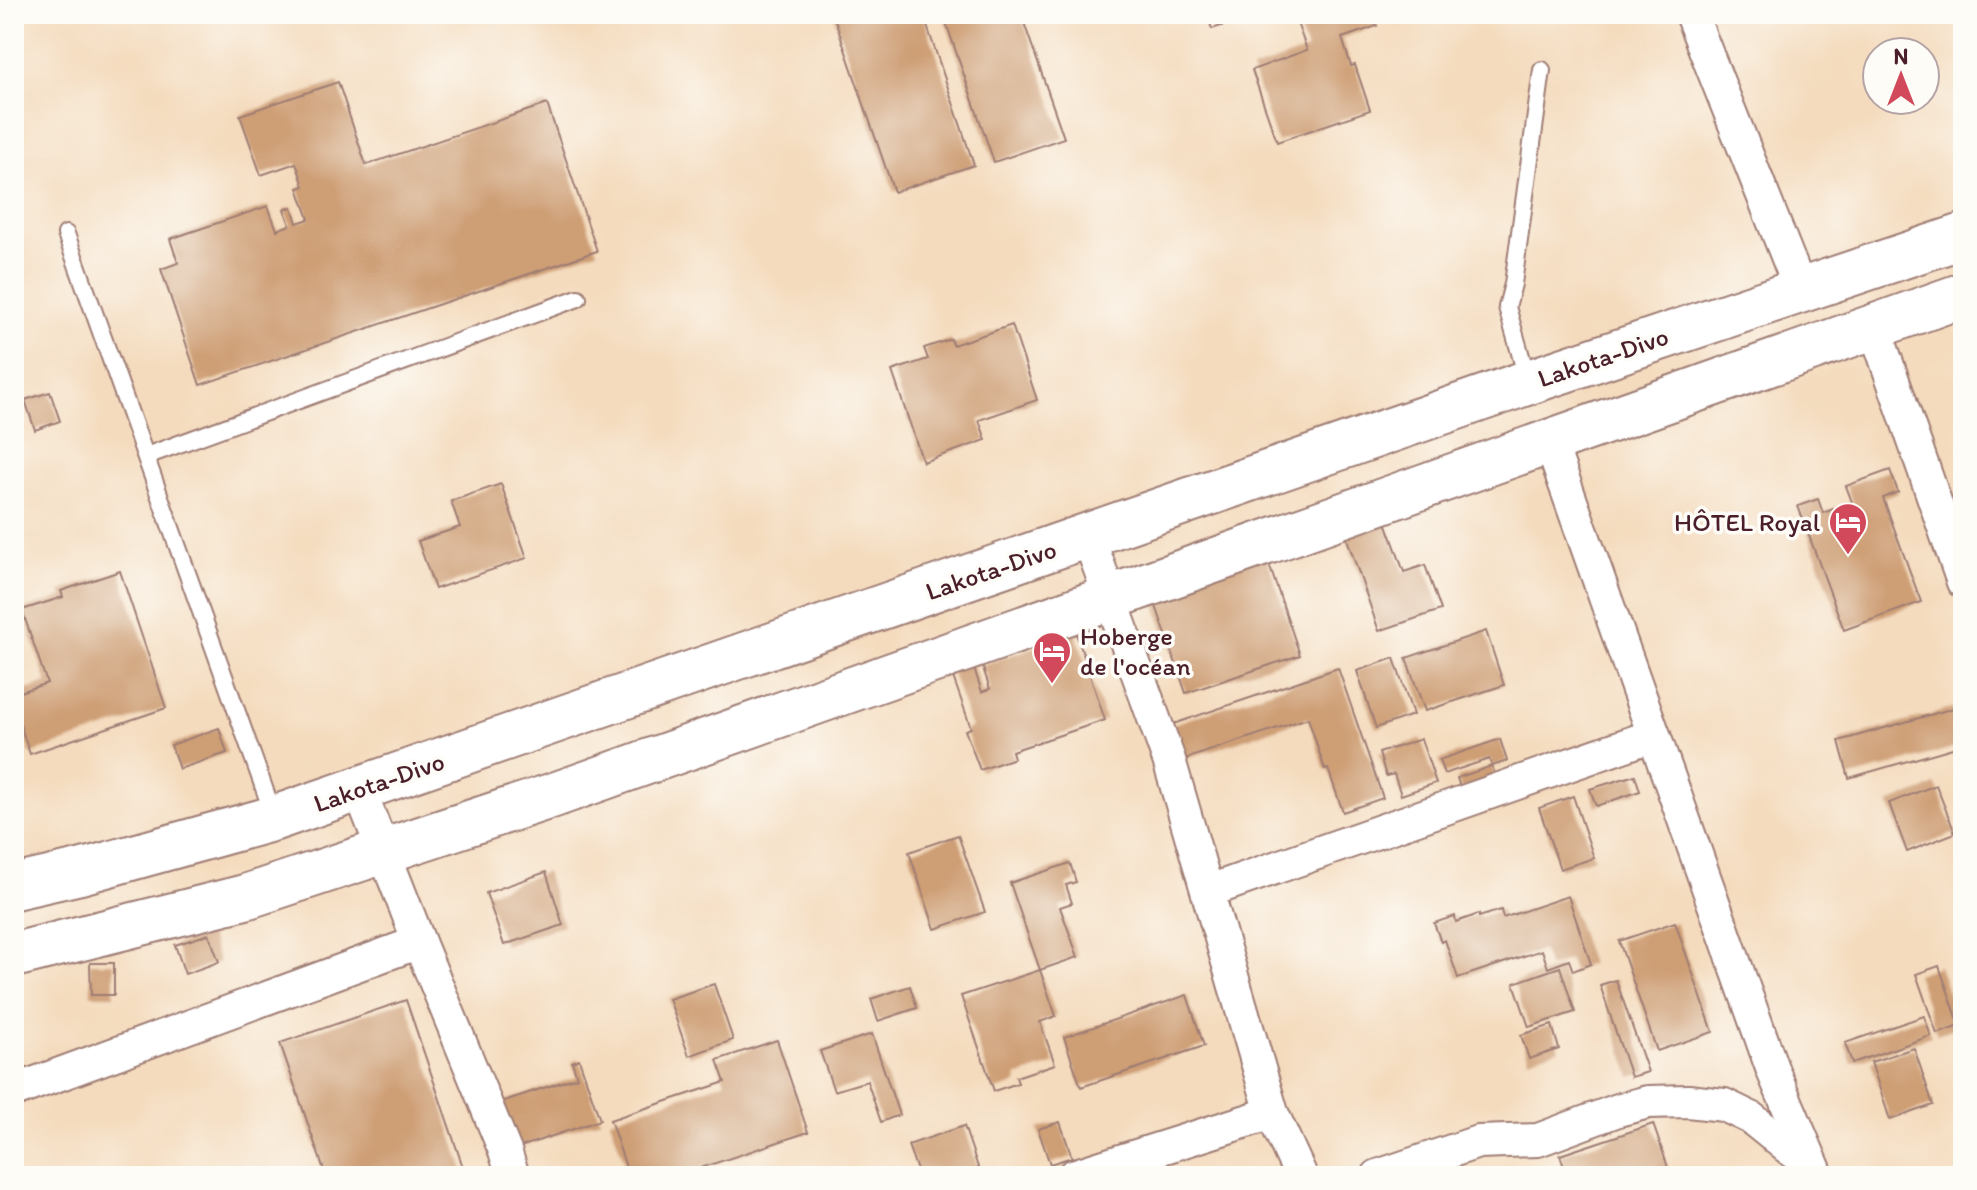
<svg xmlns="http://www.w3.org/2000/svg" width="1977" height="1190" font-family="Itim,sans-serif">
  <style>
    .building { fill: #ce9e74 }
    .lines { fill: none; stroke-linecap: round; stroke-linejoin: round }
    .service-casing { stroke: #9f7d74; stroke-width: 20 }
    .minor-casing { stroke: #9f7d74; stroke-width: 36 }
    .primary-casing { stroke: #9f7d74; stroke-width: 48 }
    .service { stroke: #fff; stroke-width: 16 }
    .minor { stroke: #fff; stroke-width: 32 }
    .primary { stroke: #fff; stroke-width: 44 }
    .labels { text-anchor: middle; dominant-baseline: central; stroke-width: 7; stroke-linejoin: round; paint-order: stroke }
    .street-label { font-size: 26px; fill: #4a1f2b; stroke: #fdfcf7 }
    .poi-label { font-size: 26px; fill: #4a1f2b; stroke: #fdfcf7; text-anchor: end }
  </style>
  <rect width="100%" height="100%" fill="#fdfcf7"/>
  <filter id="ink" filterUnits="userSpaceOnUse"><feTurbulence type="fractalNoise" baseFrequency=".0125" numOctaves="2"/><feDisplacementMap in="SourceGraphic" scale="16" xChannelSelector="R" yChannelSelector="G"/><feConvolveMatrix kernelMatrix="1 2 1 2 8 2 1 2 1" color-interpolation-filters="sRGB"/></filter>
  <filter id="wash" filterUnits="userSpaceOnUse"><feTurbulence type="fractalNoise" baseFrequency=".006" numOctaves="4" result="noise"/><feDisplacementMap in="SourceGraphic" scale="32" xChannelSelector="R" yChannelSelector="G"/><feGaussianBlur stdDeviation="1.8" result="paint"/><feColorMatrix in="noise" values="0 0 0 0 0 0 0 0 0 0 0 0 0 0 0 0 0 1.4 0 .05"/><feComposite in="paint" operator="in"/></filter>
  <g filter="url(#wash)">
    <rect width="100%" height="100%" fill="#f4dbbe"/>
    <g id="blocks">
      <g class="building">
        <polygon points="833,14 923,14 974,165 894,192"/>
        <polygon points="943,14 1021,14 1064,138 994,162"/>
        <polygon points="1207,14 1255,14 1255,15 1212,29"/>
        <polygon points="1325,14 1334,14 1336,21 1357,14 1373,14 1377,26 1342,38 1351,66 1355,65 1370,110 1277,142 1252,70 1307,50 1297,23"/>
        <polygon points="338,82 366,165 547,104 597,251 200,385 161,269 178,263 170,239 268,206 277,230 290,225 284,209 292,207 297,223 309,219 298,188 304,186 296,163 261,175 240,115"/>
        <polygon points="1012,325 1037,400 979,420 986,440 923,462 892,371 928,359 924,348 951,339 953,345"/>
        <polygon points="50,392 60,421 35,430 25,400"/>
        <polygon points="1890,470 1898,492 1883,498 1921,602 1844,630 1798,506 1818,499 1823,513 1852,502 1846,486"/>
        <polygon points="501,484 527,558 435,589 418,541 460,527 451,501"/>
        <polygon points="1338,513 1385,519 1404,572 1425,565 1441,610 1379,631"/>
        <polygon points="1261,541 1300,655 1186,693 1155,603"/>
        <polygon points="120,571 166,708 30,754 14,707 14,694 47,683 22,610 63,597 61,591"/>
        <polygon points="961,630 982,692 990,689 982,665 1076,633 1105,720 1012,751 1014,758 980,770 965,730 971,728 939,637"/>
        <polygon points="1486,631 1504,685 1425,711 1406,658"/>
        <polygon points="1394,658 1413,715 1376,728 1357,671"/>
        <polygon points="1338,668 1383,798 1343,812 1328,769 1325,770 1308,718 1185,759 1173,724"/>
        <polygon points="1961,706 1963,712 1963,745 1849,778 1839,741"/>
        <polygon points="219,728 227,753 179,769 171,745"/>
        <polygon points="1421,739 1436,783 1401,795 1394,774 1386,776 1379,753"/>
        <polygon points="1500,739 1507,761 1492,766 1496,778 1461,790 1457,778 1492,766 1489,759 1444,774 1439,760"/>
        <polygon points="1635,775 1640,791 1596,806 1590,789"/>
        <polygon points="1936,785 1955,833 1907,852 1889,803"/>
        <polygon points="1573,796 1594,858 1560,869 1539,808"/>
        <polygon points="958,835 985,912 935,929 909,852"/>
        <polygon points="1070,863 1076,882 1066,885 1072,903 1060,907 1078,957 1040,970 1010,883"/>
        <polygon points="546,872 563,925 504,945 486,893"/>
        <polygon points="1568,896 1591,964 1573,971 1569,960 1548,968 1542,950 1458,978 1445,940 1441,942 1434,923 1455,916 1456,922 1479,914 1479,917 1501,910 1503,918"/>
        <polygon points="1675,922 1713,1032 1657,1051 1619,941"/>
        <polygon points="209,934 219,962 185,974 175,945"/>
        <polygon points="90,963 114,963 114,995 91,995"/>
        <polygon points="1939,966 1960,1026 1937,1034 1916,974"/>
        <polygon points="1560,967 1575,1012 1529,1027 1514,983"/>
        <polygon points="1040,970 1056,1016 1040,1022 1055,1064 1016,1077 1018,1083 994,1091 961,996"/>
        <polygon points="1616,980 1648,1072 1631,1077 1600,985"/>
        <polygon points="714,984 733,1040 689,1056 669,999"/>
        <polygon points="910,986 917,1008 878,1021 871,999"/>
        <polygon points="1187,995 1204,1046 1081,1087 1064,1037"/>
        <polygon points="406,1000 466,1176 326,1176 280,1043"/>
        <polygon points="1924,1016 1931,1036 1852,1063 1845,1043"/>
        <polygon points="1552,1025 1559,1049 1529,1059 1521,1035"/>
        <polygon points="872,1034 899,1115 881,1122 867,1081 834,1091 820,1051"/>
        <polygon points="777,1040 808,1132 677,1176 629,1176 610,1120 725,1082 717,1060"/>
        <polygon points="1914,1048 1933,1105 1890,1120 1871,1062"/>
        <polygon points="579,1059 600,1120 517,1148 501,1102 577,1077 572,1062"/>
        <polygon points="1060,1122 1072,1157 1050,1164 1038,1129"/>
        <polygon points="1653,1124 1671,1176 1567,1176 1560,1155"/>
        <polygon points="964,1126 981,1176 946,1176 944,1171 927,1176 919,1176 908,1145"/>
      </g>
    </g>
  </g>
  <g filter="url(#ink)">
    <use href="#blocks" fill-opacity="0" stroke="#9f7d74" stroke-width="2"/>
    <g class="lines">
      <g class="service-casing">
        <g id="service">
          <polyline points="66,234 274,816"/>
          <polyline points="1528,381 1507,307 1513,284 1542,70"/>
          <polyline points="146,456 578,298"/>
        </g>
      </g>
      <g class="minor-casing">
        <g id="minor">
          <polyline points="1691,14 1801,291"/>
          <polyline points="1874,326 1963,582"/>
          <polyline points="1550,442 1773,1071 1815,1170"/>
          <polyline points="1088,536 1169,760 1272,1113 1301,1176"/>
          <polyline points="359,789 419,942"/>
          <polyline points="1209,891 1654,735"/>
          <polyline points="14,1091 419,942 505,1151 513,1176"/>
          <polyline points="1073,1176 1272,1113"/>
          <polyline points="1378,1176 1478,1142 1538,1140 1618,1110 1648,1102 1688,1101 1724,1105 1751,1118 1811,1166"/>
        </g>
      </g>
      <g class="primary-casing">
        <g id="primary">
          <polyline points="14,887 80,872 275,818 1529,382 1963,236"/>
          <polyline points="14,955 245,897 554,795 1963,295"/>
        </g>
      </g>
      <use href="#service" class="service"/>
      <use href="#minor" class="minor"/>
      <use href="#primary" class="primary"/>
    </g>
  </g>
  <defs>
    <g id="hotel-pin" transform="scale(2)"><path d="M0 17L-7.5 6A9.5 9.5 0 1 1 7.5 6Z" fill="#d1495b" stroke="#fdfcf7"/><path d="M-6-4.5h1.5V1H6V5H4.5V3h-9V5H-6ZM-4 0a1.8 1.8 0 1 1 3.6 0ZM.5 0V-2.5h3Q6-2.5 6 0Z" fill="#fff"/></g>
  </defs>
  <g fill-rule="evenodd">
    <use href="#hotel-pin" x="1848" y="522"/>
    <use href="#hotel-pin" x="1052" y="651"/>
  </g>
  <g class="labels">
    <g class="street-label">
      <text transform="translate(1603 357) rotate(-19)">Lakota-Divo</text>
      <text transform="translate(991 570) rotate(-19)">Lakota-Divo</text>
      <text transform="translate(379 782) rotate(-19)">Lakota-Divo</text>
    </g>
    <g class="poi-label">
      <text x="1820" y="522">HÔTEL Royal</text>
      <text x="1080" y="636" text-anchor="start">Hoberge<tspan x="1080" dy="30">de l'océan</tspan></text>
    </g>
  </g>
  <rect width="1977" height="1190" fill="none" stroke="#fdfcf7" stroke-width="48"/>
  <g transform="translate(1901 76)"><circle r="38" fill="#fdfcf7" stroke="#b5a4a5" stroke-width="2"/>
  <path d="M0-6L14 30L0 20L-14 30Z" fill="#d1495b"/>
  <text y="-12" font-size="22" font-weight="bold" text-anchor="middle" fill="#4a1f2b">N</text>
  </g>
</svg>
